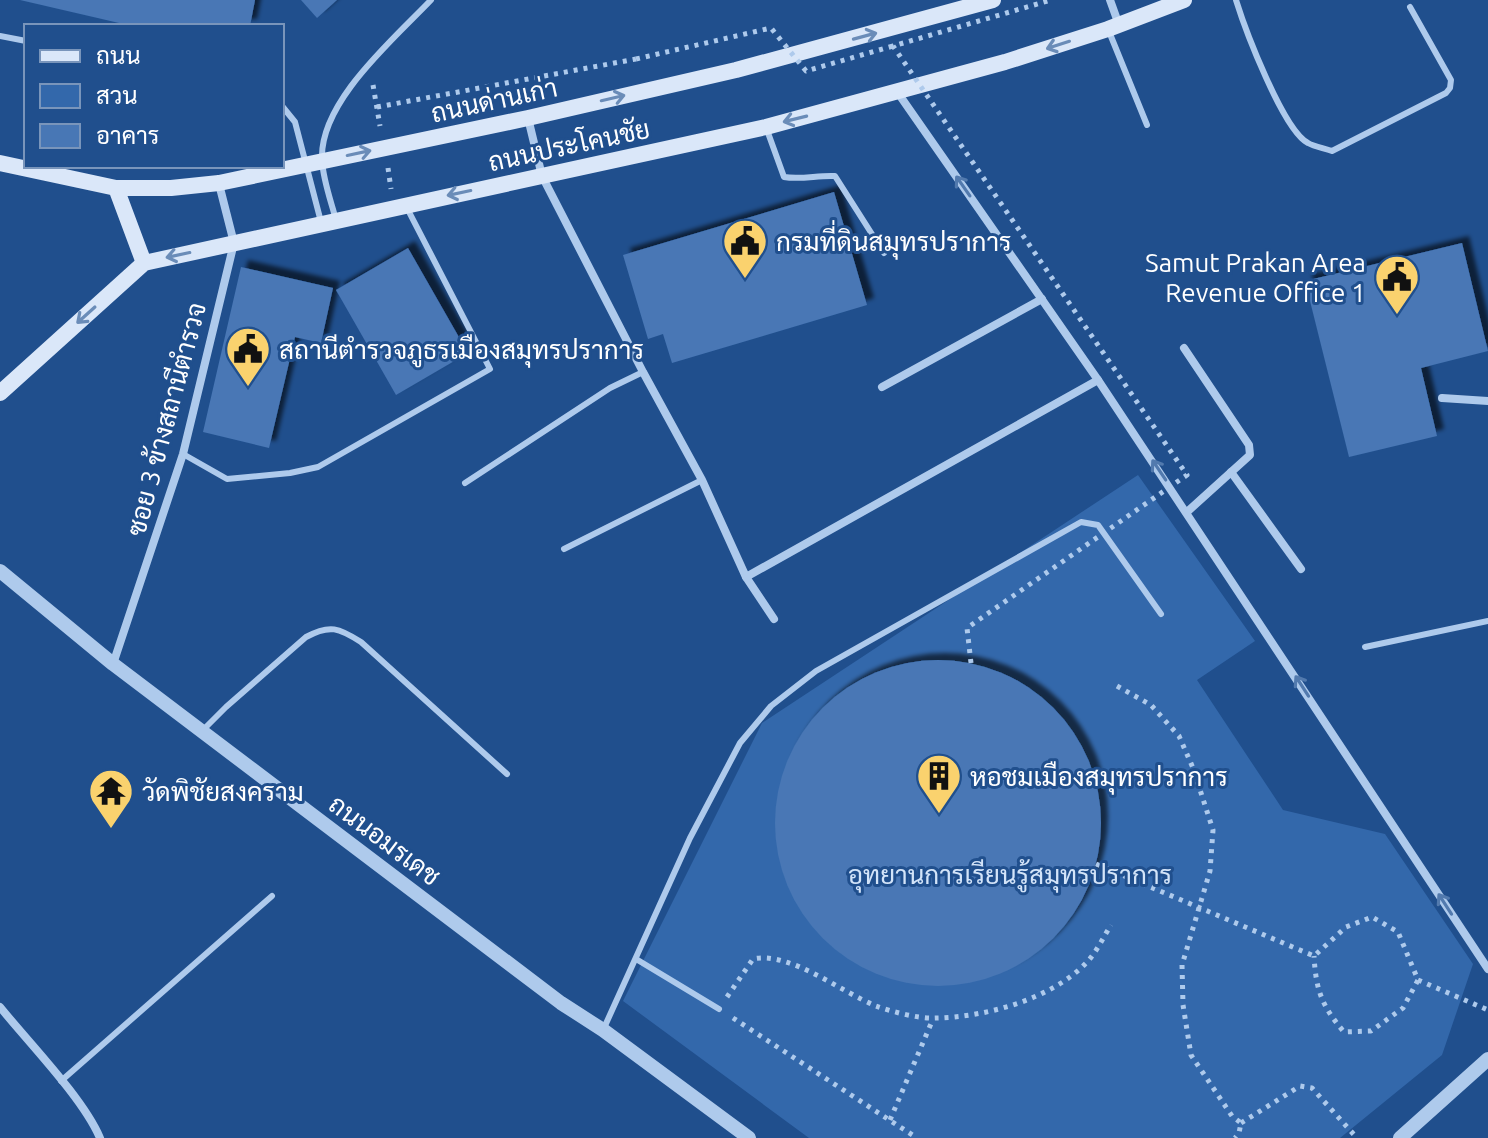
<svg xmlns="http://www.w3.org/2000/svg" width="1488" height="1138" font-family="Ubuntu,Sarabun,sans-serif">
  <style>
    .green { fill: #3368ab }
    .building { fill: #4877b5; filter: url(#shadow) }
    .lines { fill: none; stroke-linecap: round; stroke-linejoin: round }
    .path { stroke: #aecaec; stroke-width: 5; stroke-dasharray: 4 6; stroke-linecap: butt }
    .service { stroke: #aecaec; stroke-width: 6 }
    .minor { stroke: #aecaec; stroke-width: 8 }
    .tertiary { stroke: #aecaec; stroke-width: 14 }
    .secondary { stroke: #dae7f9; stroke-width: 16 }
    .path-bridge { stroke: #aecaec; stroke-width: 5; stroke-dasharray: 4 6; stroke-linecap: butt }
    .oneway { stroke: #6a8cb8 }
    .oneway2 { stroke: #527aae }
    .labels { text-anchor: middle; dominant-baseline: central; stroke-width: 6; stroke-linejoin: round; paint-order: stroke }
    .street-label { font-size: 26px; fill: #fff; stroke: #204f8d }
    .poi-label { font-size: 26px; fill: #fff; stroke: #204f8d; text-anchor: start }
    .park-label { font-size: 26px; fill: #d3e4f9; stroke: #204f8d }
  </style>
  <defs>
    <filter id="shadow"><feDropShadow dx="7" dy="-7" stdDeviation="2" flood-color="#0009"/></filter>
  </defs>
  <rect width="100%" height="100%" fill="#204f8d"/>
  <polygon class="green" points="1138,475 1255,641 1197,680 1283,810 1385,834 1473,964 1442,1055 1340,1138 809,1138 623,1001 762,723"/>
  <g class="building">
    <polygon points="20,0 255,0 250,26 132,26"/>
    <polygon points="301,0 337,0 317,18"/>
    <polygon points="834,192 867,305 672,363 663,334 648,339 623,255"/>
    <polygon points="1462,243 1488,351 1421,368 1437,436 1349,457 1305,281"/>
    <polygon points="408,248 468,353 396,395 336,290"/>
    <polygon points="241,267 333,288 321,343 295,337 269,448 203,432"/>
    <circle cx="938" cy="823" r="163"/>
  </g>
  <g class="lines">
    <g class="path">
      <polyline points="373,85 380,126"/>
      <polyline points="377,107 636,59"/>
      <polyline points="388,168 391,189"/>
      <polyline points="1117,686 1151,705 1179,736 1193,768 1213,830 1210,871 1182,965 1183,1005 1191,1055 1232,1116 1241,1123 1239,1133 1235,1138"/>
      <path d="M1096,864L1314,956L1346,927L1372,917L1398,932L1418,980L1403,1008L1371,1031L1344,1032C1322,1006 1316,991 1314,956"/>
      <polyline points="1418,980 1488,1010"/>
      <path d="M727,997L753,959C790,951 841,992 876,1006C893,1012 919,1019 936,1018C986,1017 1053,999 1088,961C1097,951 1104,936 1111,925"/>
      <polyline points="733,1018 917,1138"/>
      <polyline points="890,1120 933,1019"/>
      <polyline points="1241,1123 1300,1086 1312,1088 1357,1138"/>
    </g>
    <g class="service">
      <path d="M1236,0C1245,29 1283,130 1308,143C1315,147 1324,148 1332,151L1446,93L1450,88L1451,80L1410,7"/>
      <polyline points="1108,29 1147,125"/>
      <polyline points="0,36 26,41"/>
      <polyline points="282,106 295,122 321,222"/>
      <path d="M767,130L784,177C801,180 818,175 835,176L884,253"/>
      <path d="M336,220C331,201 323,180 322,160C319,102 394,39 431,0"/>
      <polyline points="183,454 227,479 290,473 318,467 490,369 407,208"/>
      <polyline points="465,483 610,388 643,372"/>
      <polyline points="564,549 702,480"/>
      <polyline points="1365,647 1488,621"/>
      <path d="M202,731L226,707L306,637C330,624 339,628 361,642L507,774"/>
      <polyline points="636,959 719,1009"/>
      <polyline points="604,1028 690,838 740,743 771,706 816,671 1081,522 1098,525 1161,614"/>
      <polyline points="61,1081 272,896"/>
    </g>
    <g class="minor">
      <polyline points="1110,0 1119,25"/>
      <polyline points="898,93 1098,380 1488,969"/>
      <polyline points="528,118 542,176 643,372 702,480 746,577 774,619"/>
      <polyline points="1184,348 1249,445 1250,455 1187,512"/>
      <polyline points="882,387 1042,299"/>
      <polyline points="1442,398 1488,401"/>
      <polyline points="1231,472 1301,569"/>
      <polyline points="746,577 1098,380"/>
      <polyline points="113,664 183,454 234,243 219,184"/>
      <path d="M0,1007C29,1043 83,1098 100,1138"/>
    </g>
    <g class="tertiary">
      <polyline points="0,571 113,664 561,1003 603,1030 749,1138"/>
      <polyline points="1400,1138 1488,1059"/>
    </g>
    <g class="secondary">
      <polyline points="0,163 116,188 171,188 219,183 528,118 736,70 993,0"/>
      <polyline points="116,188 144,263"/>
      <polyline points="0,393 144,263 766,127 1005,62 1108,29 1184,0"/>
    </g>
    <g class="path-bridge">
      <polyline points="636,59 771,28 806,71 893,46"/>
      <polyline points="971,663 967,628 1187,475 893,46 1051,0"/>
    </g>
  </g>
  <defs><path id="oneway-shaft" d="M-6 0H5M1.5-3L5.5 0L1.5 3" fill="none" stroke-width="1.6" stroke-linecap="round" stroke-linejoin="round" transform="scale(2)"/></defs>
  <g class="oneway">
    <use href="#oneway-shaft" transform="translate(865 36) rotate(-15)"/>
    <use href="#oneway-shaft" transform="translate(1058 45) rotate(162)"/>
    <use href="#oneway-shaft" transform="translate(613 98) rotate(-13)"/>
    <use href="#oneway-shaft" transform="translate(795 119) rotate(166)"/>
    <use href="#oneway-shaft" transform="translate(359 153) rotate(-12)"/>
    <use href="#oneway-shaft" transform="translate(459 193) rotate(168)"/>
    <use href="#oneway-shaft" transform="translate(178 255) rotate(168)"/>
    <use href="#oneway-shaft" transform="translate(86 315) rotate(138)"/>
  </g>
  <g class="oneway2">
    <use href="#oneway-shaft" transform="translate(963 186) rotate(-125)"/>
    <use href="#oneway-shaft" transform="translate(1159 470) rotate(-124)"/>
    <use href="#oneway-shaft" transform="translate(1302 686) rotate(-123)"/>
    <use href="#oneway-shaft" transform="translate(1445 904) rotate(-123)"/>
  </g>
  <defs>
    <g id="civic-pin" transform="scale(2.3)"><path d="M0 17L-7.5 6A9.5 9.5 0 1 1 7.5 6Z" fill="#fad26e" stroke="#204f8d"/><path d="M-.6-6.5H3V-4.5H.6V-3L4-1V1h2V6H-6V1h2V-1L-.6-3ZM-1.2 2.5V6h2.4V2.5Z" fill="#111"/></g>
    <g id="building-pin" transform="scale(2.3)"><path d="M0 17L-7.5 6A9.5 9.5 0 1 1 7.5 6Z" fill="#fad26e" stroke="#204f8d"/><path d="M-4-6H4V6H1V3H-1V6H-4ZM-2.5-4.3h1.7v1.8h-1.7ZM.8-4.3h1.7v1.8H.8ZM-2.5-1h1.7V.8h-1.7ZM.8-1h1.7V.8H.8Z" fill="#111"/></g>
    <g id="temple-pin" transform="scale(2.3)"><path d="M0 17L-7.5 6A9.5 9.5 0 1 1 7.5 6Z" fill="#fad26e" stroke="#204f8d"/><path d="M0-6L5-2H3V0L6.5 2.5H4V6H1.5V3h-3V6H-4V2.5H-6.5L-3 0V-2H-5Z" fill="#111"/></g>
  </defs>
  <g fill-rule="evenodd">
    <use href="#civic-pin" x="745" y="241"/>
    <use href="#civic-pin" x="1397" y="277"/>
    <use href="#civic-pin" x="248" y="349"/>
    <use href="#building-pin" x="939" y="776"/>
    <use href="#temple-pin" x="111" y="791"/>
  </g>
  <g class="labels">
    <g class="street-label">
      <text transform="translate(494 100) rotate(-12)">ถนนด่านเก่า</text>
      <text transform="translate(569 145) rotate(-12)">ถนนประโคนชัย</text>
      <text transform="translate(166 419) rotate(-75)">ซอย 3 ข้างสถานีตำรวจ</text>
      <text transform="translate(385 840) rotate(37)">ถนนอมรเดช</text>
    </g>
    <g class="poi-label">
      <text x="776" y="241">กรมที่ดินสมุทรปราการ</text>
      <text x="1366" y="262" text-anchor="end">Samut Prakan Area<tspan x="1366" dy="30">Revenue Office 1</tspan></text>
      <text x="279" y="349">สถานีตำรวจภูธรเมืองสมุทรปราการ</text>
      <text x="970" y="776">หอชมเมืองสมุทรปราการ</text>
      <text x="142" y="791">วัดพิชัยสงคราม</text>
    </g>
    <g class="park-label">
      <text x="1010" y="874">อุทยานการเรียนรู้สมุทรปราการ</text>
    </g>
  </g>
  <rect x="24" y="24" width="260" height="144" fill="#204f8d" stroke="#7995bb" stroke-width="2"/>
  <rect x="40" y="50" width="40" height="12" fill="#dae7f9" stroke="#7995bb" stroke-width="2"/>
  <text x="96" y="64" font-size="24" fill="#ffffff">ถนน</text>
  <rect x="40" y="84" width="40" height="24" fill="#3368ab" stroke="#7995bb" stroke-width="2"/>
  <text x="96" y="104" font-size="24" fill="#ffffff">สวน</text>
  <rect x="40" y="124" width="40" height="24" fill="#4877b5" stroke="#7995bb" stroke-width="2"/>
  <text x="96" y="144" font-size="24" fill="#ffffff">อาคาร</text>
</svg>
